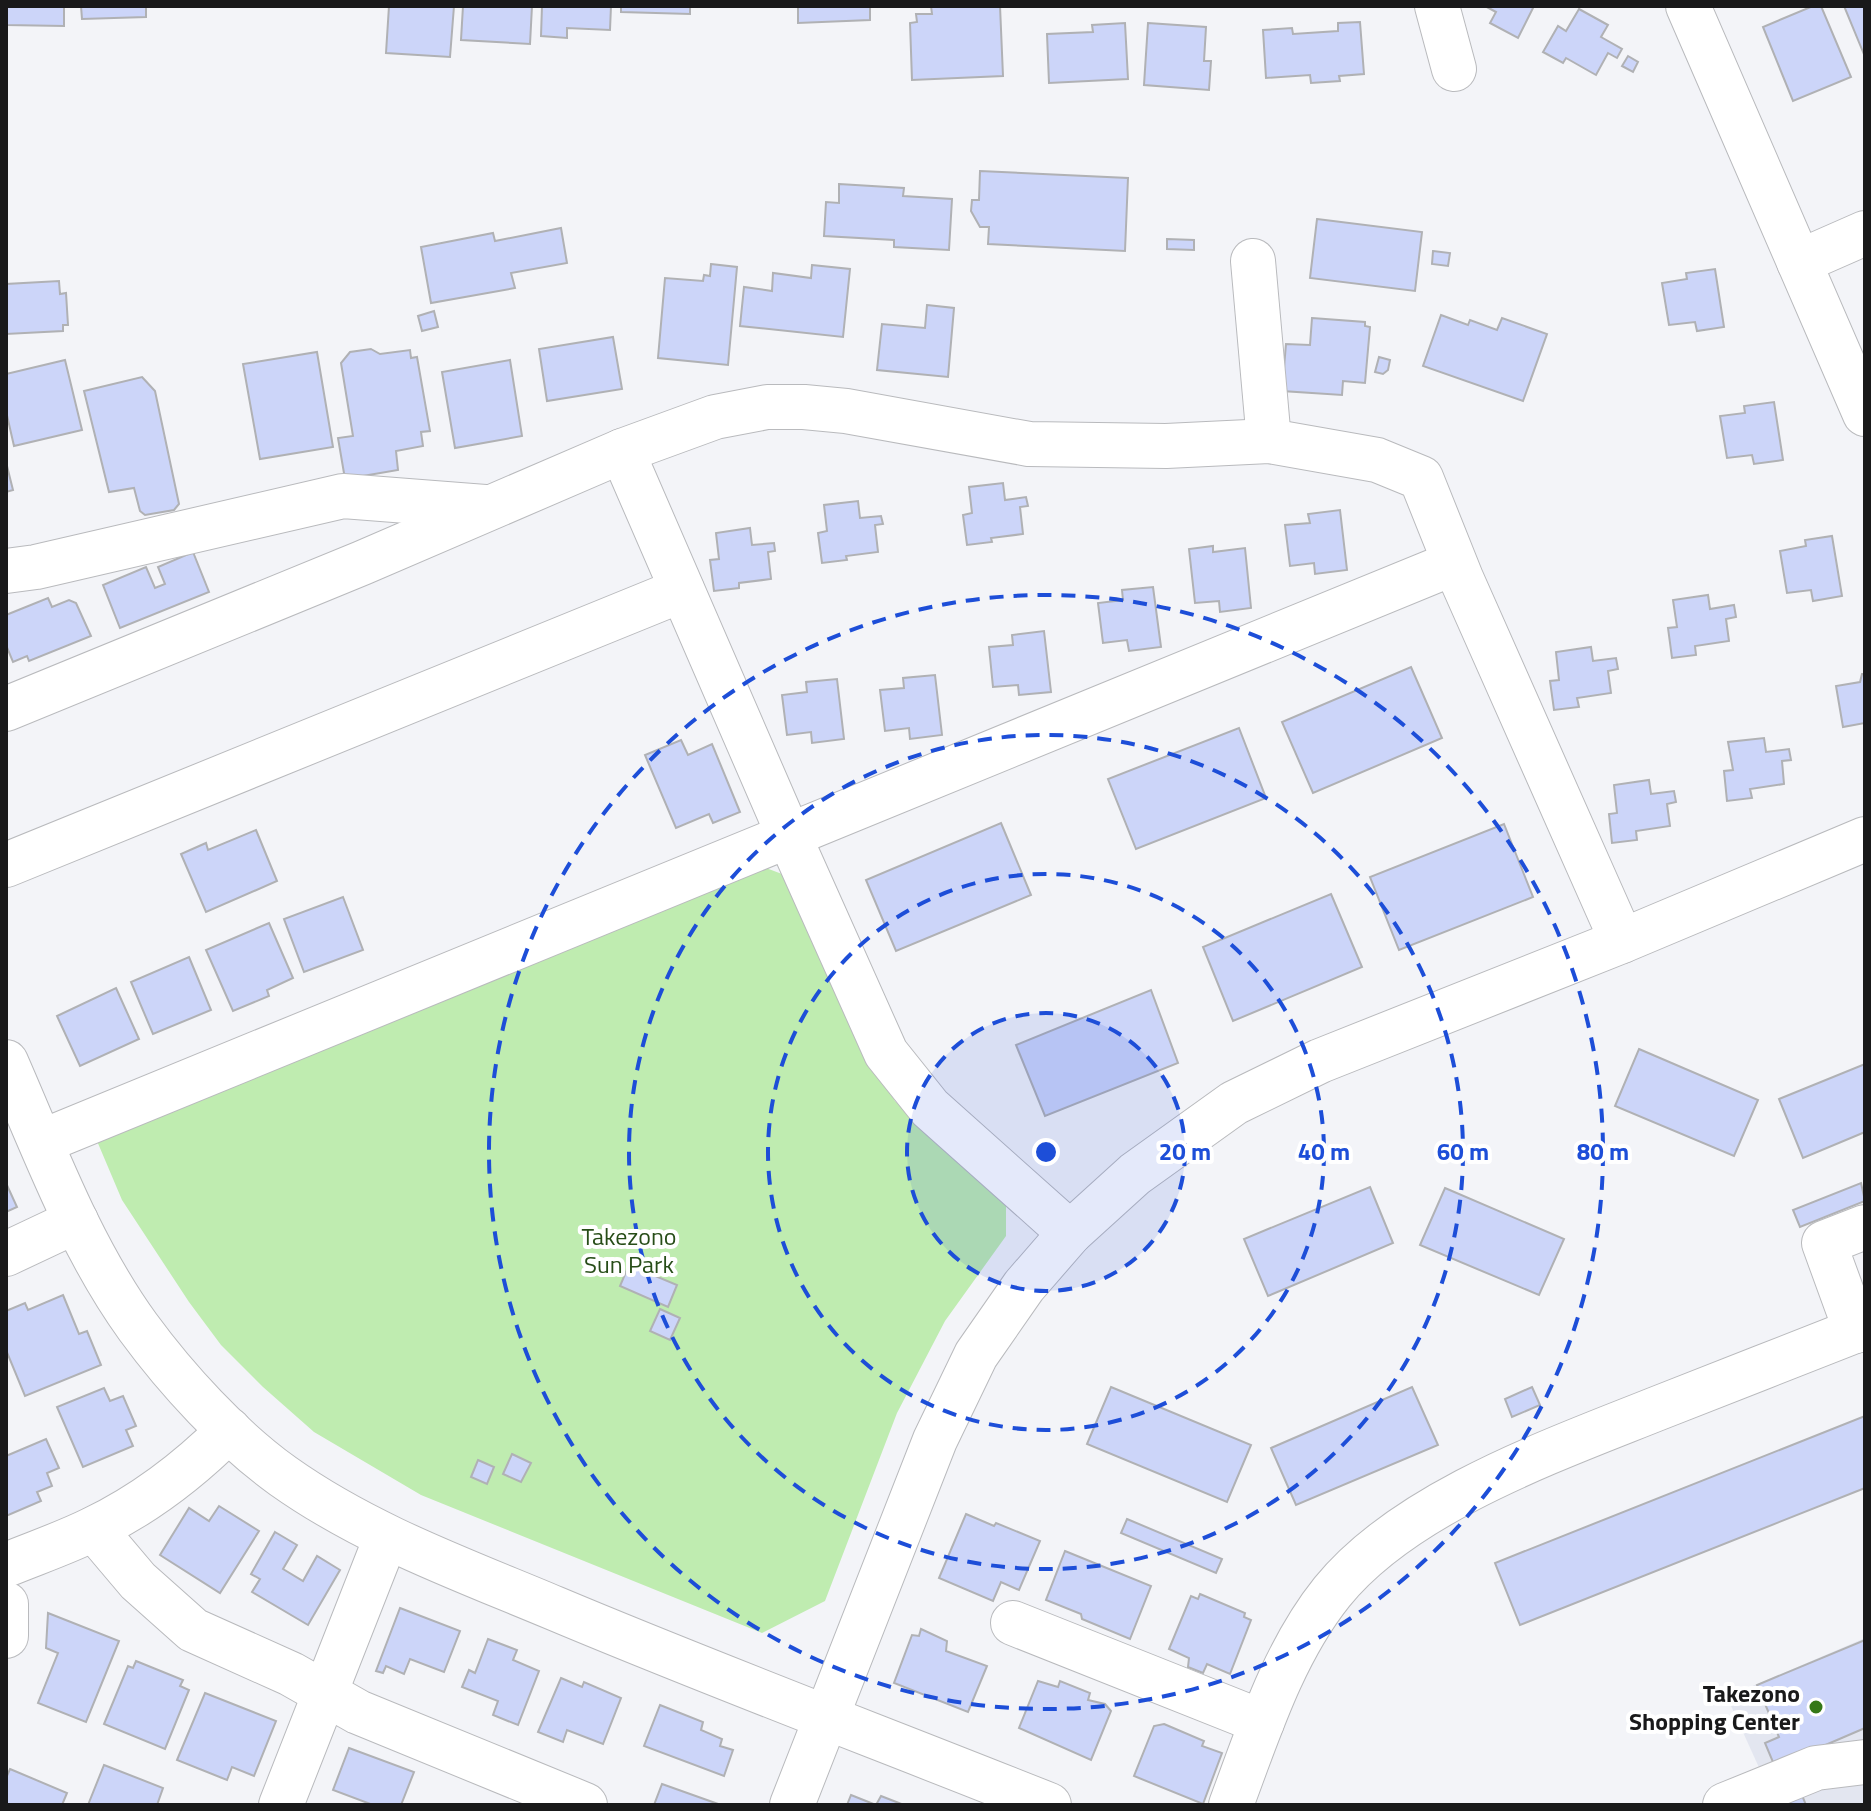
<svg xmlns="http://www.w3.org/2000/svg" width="1871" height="1811" font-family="'Titillium Web',sans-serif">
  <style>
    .built { fill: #e3e6f0 }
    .green { fill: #bfecb0 }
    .building { fill: #ccd5f9; stroke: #b0b1b4; stroke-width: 2 }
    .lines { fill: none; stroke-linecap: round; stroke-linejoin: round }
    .minor-casing { stroke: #b9babd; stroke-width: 46 }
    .minor { stroke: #fff; stroke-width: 44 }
    .ring { fill: none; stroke: #1d4ed8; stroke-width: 4; stroke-dasharray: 14 10 }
    .poi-dot { fill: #357818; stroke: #fff; stroke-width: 3 }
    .labels { text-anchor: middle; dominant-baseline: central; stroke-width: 8; stroke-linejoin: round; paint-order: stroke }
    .park-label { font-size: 24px; fill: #274d18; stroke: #fff }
    .poi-label { font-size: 24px; font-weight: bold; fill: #19191a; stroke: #fff; text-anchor: end }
    .centre { fill: #1d4ed8; stroke: #fff; stroke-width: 4 }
    .ring-label { font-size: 24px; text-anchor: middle; font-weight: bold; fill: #1d4ed8; stroke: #fff; stroke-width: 8; stroke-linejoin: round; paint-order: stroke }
  </style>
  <rect width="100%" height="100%" fill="#f3f4f8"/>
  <polygon class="built" points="1865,1638 1865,1805 1776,1805 1727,1697"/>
  <polygon class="green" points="761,866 782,874 863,1049 895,1101 1006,1204 1006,1236 945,1321 897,1413 825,1601 762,1633 421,1495 314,1432 263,1387 221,1345 189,1302 122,1200 97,1141"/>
  <g class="building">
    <polygon points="6,6 64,6 64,26 6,25"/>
    <polygon points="81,6 146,6 146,17 82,19"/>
    <polygon points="389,6 454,6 450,57 386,53"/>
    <polygon points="463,6 532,6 530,44 461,40"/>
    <polygon points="542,6 611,6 610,30 567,28 567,38 541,36"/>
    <polygon points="621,6 690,6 690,14 621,12"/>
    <polygon points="798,6 870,6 870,20 798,23"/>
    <polygon points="931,6 1000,6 1003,76 912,80 910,23 917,22 916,14 932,14"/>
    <polygon points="1485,6 1534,6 1518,38 1490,23 1496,12"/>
    <polygon points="1813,6 1821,6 1851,77 1793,101 1763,27"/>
    <polygon points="1844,6 1865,6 1865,57 1863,52"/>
    <polygon points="1579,9 1608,25 1601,37 1622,49 1617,58 1608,53 1596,75 1566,58 1563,63 1543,52 1558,26 1566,31"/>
    <polygon points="1360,22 1364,74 1339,76 1340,81 1311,83 1310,75 1266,78 1263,30 1292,28 1293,34 1338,31 1338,23"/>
    <polygon points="1125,23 1128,79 1049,83 1047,34 1093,32 1092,25"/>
    <polygon points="1148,23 1206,27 1204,61 1211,61 1209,90 1144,85"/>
    <polygon points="1628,56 1638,62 1633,72 1622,66"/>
    <polygon points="980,171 1128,178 1125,251 988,244 989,227 980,227 971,211 972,200 979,200"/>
    <polygon points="839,184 904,188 903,196 952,199 949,250 894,247 894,240 824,236 826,202 839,203"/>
    <polygon points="1317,219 1422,232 1415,291 1310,278"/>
    <polygon points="561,228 567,263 511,273 515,288 431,303 421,247 493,233 495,241"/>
    <polygon points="1167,239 1194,240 1194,250 1167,249"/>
    <polygon points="1433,251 1450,253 1448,266 1432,264"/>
    <polygon points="711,264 737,267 728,365 658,358 665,278 703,281 704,275 710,276"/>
    <polygon points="812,265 850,269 843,337 740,326 744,287 772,291 773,273 811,278"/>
    <polygon points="1715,269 1724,327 1697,331 1695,322 1669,325 1662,283 1687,279 1686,273"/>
    <polygon points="59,281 60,294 66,293 68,325 63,325 63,331 6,334 6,284"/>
    <polygon points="927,305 954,308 948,377 877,370 882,324 925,328"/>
    <polygon points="434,311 438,327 422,331 418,316"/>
    <polygon points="1441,315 1468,325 1470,320 1497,330 1502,318 1547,334 1523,401 1423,366"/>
    <polygon points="1312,318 1365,322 1365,326 1370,327 1365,383 1343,381 1342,395 1282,391 1286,344 1310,345"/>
    <polygon points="613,337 622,389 547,401 539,349"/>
    <polygon points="371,349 380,354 410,350 411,358 417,357 430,431 421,432 423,446 396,451 398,470 345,479 338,438 353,436 341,363 350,352"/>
    <polygon points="317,352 333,447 260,459 243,364"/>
    <polygon points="1379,357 1390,360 1388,370 1383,374 1375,372"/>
    <polygon points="65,360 82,430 14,446 6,411 6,374"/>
    <polygon points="510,360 522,436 455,448 442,372"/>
    <polygon points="142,377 155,391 179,504 174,510 145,515 140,511 134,488 109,492 84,391"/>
    <polygon points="1774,402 1783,460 1754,464 1752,455 1727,458 1720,416 1745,413 1744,406"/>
    <polygon points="6,462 13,490 6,492"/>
    <polygon points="1003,483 1005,500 1026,497 1028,506 1020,507 1023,534 991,538 992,542 967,545 963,515 972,513 969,487"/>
    <polygon points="858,501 860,518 881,516 883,524 875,525 878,552 846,556 847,560 822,563 818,533 827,531 824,505"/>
    <polygon points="1340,510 1347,570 1315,574 1314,563 1290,566 1285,525 1310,523 1308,514"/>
    <polygon points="750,528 752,545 774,543 775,551 768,552 771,579 739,583 739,588 714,591 710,560 719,559 716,533"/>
    <polygon points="1832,536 1842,596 1813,601 1811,590 1787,593 1780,551 1806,546 1805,540"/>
    <polygon points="1213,546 1213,552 1245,548 1251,608 1220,612 1219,601 1195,603 1189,549"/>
    <polygon points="193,552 209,592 120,628 103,585 146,567 155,588 165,584 158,567"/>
    <polygon points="1153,587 1161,647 1129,651 1127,640 1103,643 1098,603 1123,600 1122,590"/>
    <polygon points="1708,595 1710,609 1734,605 1736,617 1726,619 1729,641 1695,646 1696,655 1672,658 1668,628 1677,627 1673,600"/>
    <polygon points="48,598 52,607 69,600 76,603 91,636 29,661 27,656 13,662 6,645 6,615"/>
    <polygon points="1044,631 1051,692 1019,695 1018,685 993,687 989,647 1013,645 1012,635"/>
    <polygon points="1591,647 1593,661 1616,658 1618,669 1608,671 1611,693 1577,698 1579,707 1554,710 1550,681 1559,680 1556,652"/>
    <polygon points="1411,667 1442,738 1313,793 1282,722"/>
    <polygon points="1862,674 1865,674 1865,723 1843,727 1836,686 1860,682"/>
    <polygon points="935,675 942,735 910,739 909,728 885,731 880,690 904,688 903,678"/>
    <polygon points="837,679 844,739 812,743 811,732 787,735 782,695 807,692 806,682"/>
    <polygon points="1239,728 1266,798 1136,849 1108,779"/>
    <polygon points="1764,738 1766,752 1789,749 1791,760 1782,761 1784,784 1750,789 1752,798 1727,801 1724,771 1733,770 1728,742"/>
    <polygon points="681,740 688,755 712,744 740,812 713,823 709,814 676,828 645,755"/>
    <polygon points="1649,780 1651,794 1674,791 1676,802 1667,804 1670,826 1636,831 1637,840 1612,843 1609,814 1617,813 1614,785"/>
    <polygon points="1001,823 1031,895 896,951 866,880"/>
    <polygon points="1504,824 1533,897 1399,950 1370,877"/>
    <polygon points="256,830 277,881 206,912 181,854 206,843 208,850"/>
    <polygon points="1331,894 1362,967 1233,1021 1203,947"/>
    <polygon points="343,897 363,950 304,972 284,919"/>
    <polygon points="269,923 293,978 267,990 269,996 233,1011 206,950"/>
    <polygon points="189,957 211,1010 153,1034 131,982"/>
    <polygon points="116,988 139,1039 80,1066 57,1016"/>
    <polygon points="1151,990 1178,1063 1045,1116 1016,1045"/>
    <polygon points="1639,1049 1758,1100 1734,1156 1615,1106"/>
    <polygon points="1865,1064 1865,1132 1803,1158 1779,1099"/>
    <polygon points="6,1183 17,1207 6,1212"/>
    <polygon points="1861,1183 1865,1201 1800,1227 1793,1210"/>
    <polygon points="1370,1187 1393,1243 1268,1296 1244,1239"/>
    <polygon points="1445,1188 1564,1239 1539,1295 1420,1245"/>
    <polygon points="629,1265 677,1285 668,1307 620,1286"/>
    <polygon points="63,1295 79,1334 87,1331 101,1365 25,1396 6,1350 6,1311 25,1303 28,1310"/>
    <polygon points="660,1309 680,1318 670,1340 650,1331"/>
    <polygon points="1111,1387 1251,1445 1227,1502 1087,1444"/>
    <polygon points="1412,1387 1438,1445 1296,1505 1271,1448"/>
    <polygon points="1532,1387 1540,1405 1512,1417 1505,1399"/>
    <polygon points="104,1388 110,1401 123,1396 136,1426 126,1430 133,1446 83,1467 57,1407"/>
    <polygon points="1865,1416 1865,1488 1520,1625 1495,1563"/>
    <polygon points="46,1439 59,1468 47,1473 52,1486 37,1492 41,1501 6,1516 6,1456"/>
    <polygon points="512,1454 531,1463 521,1482 503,1474"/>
    <polygon points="478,1460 494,1467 487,1484 471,1477"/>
    <polygon points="219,1506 259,1531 220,1593 160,1555 189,1508 209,1521"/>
    <polygon points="966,1514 994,1526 996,1523 1040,1541 1019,1590 1001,1582 993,1601 939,1578"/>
    <polygon points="1127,1519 1222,1559 1216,1573 1121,1533"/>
    <polygon points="275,1532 297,1545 283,1569 303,1581 317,1556 340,1570 308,1625 252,1592 260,1579 251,1574"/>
    <polygon points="1065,1551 1151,1586 1130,1639 1082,1619 1081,1614 1046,1600"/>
    <polygon points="1200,1594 1245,1613 1244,1617 1251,1620 1230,1674 1207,1664 1203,1673 1188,1667 1189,1658 1169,1649 1191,1596 1198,1599"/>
    <polygon points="400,1608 460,1631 444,1672 410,1659 404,1674 386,1666 383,1673 376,1671"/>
    <polygon points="48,1613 119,1641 86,1722 38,1703 58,1653 46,1648"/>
    <polygon points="921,1629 947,1641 946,1651 987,1666 968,1712 894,1683 912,1635 919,1636"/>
    <polygon points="488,1639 517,1650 513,1660 539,1671 518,1725 493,1715 498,1701 462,1687 469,1670 475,1673"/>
    <polygon points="1865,1640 1865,1728 1788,1761 1806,1805 1791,1805 1765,1743 1779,1737 1757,1685"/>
    <polygon points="136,1661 183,1680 180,1686 189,1690 165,1749 104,1724 128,1666 133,1668"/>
    <polygon points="561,1678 582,1687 584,1682 621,1698 603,1744 567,1730 563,1742 538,1732"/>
    <polygon points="1038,1681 1058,1687 1060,1681 1090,1693 1088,1700 1105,1704 1111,1711 1091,1760 1019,1728"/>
    <polygon points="205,1693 276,1721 254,1776 232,1767 227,1780 177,1760"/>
    <polygon points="660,1705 703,1722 701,1730 722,1739 720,1746 733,1750 724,1776 644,1746"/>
    <polygon points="1164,1724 1204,1741 1202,1746 1222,1753 1203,1804 1134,1776 1154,1726"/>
    <polygon points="349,1748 414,1772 401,1805 373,1805 333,1790"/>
    <polygon points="104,1765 163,1788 157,1805 88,1805"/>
    <polygon points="10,1769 67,1793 62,1805 6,1805 6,1778"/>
    <polygon points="662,1784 721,1805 654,1805"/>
    <polygon points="851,1795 876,1805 847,1805"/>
    <polygon points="881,1796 904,1805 876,1805"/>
  </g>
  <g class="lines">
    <g class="minor-casing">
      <g id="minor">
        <polyline points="1437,6 1454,69"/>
        <polyline points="1688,6 1865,414"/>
        <polyline points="1253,261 1269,441"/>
        <polyline points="1799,262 1865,233"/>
        <polyline points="622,451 789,836 886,1053 930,1108 1070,1233"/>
        <polyline points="6,571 36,567 343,496 485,507"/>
        <polyline points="6,709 362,563 622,451 715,417 767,407 804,407 846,411 1029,444 1166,446 1269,441 1377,460 1421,478 1461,578 1622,941"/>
        <polyline points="6,865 682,590"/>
        <path d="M6,1062C45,1151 80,1247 138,1327C176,1379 230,1438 283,1476C366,1535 461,1569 554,1608C718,1677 884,1739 1049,1805"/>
        <polyline points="41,1142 1454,563"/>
        <polyline points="6,1254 76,1221"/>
        <polyline points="1856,1331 1824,1243 1865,1227"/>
        <polyline points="94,1529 138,1581 193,1630 291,1674 358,1712 585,1805"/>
        <path d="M6,1565C35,1553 65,1543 93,1529C143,1505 190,1469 229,1430"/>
        <polyline points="6,1604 6,1636"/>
        <polyline points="1013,1623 1262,1722"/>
        <polyline points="281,1805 386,1538"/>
        <polyline points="792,1805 935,1440 976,1355 1024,1286 1070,1233 1135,1174 1234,1103 1320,1061 1622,941 1865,839"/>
        <path d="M1231,1805C1258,1733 1283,1653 1332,1592C1404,1503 1551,1451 1656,1409C1726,1382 1795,1354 1865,1327"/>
        <polyline points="1725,1805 1816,1768 1865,1762"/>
      </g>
    </g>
    <use href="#minor" class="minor"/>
  </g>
  <circle cx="1046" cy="1152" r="139" fill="#1d4ed8" fill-opacity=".12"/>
  <g class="ring">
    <circle cx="1046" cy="1152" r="139"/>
    <circle cx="1046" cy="1152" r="278"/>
    <circle cx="1046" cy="1152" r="417"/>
    <circle cx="1046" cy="1152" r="557"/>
  </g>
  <circle class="poi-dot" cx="1816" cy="1707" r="8"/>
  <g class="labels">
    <g class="park-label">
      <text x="629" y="1236">Takezono<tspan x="629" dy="28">Sun Park</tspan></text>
    </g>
    <g class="poi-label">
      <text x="1800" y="1693">Takezono<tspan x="1800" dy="28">Shopping Center</tspan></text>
    </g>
  </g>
  <circle cx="1046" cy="1152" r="12" class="centre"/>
  <g class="ring-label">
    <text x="1185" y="1160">20 m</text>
    <text x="1324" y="1160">40 m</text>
    <text x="1463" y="1160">60 m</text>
    <text x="1603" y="1160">80 m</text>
  </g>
  <rect width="1871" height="1811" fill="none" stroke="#19191a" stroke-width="16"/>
</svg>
